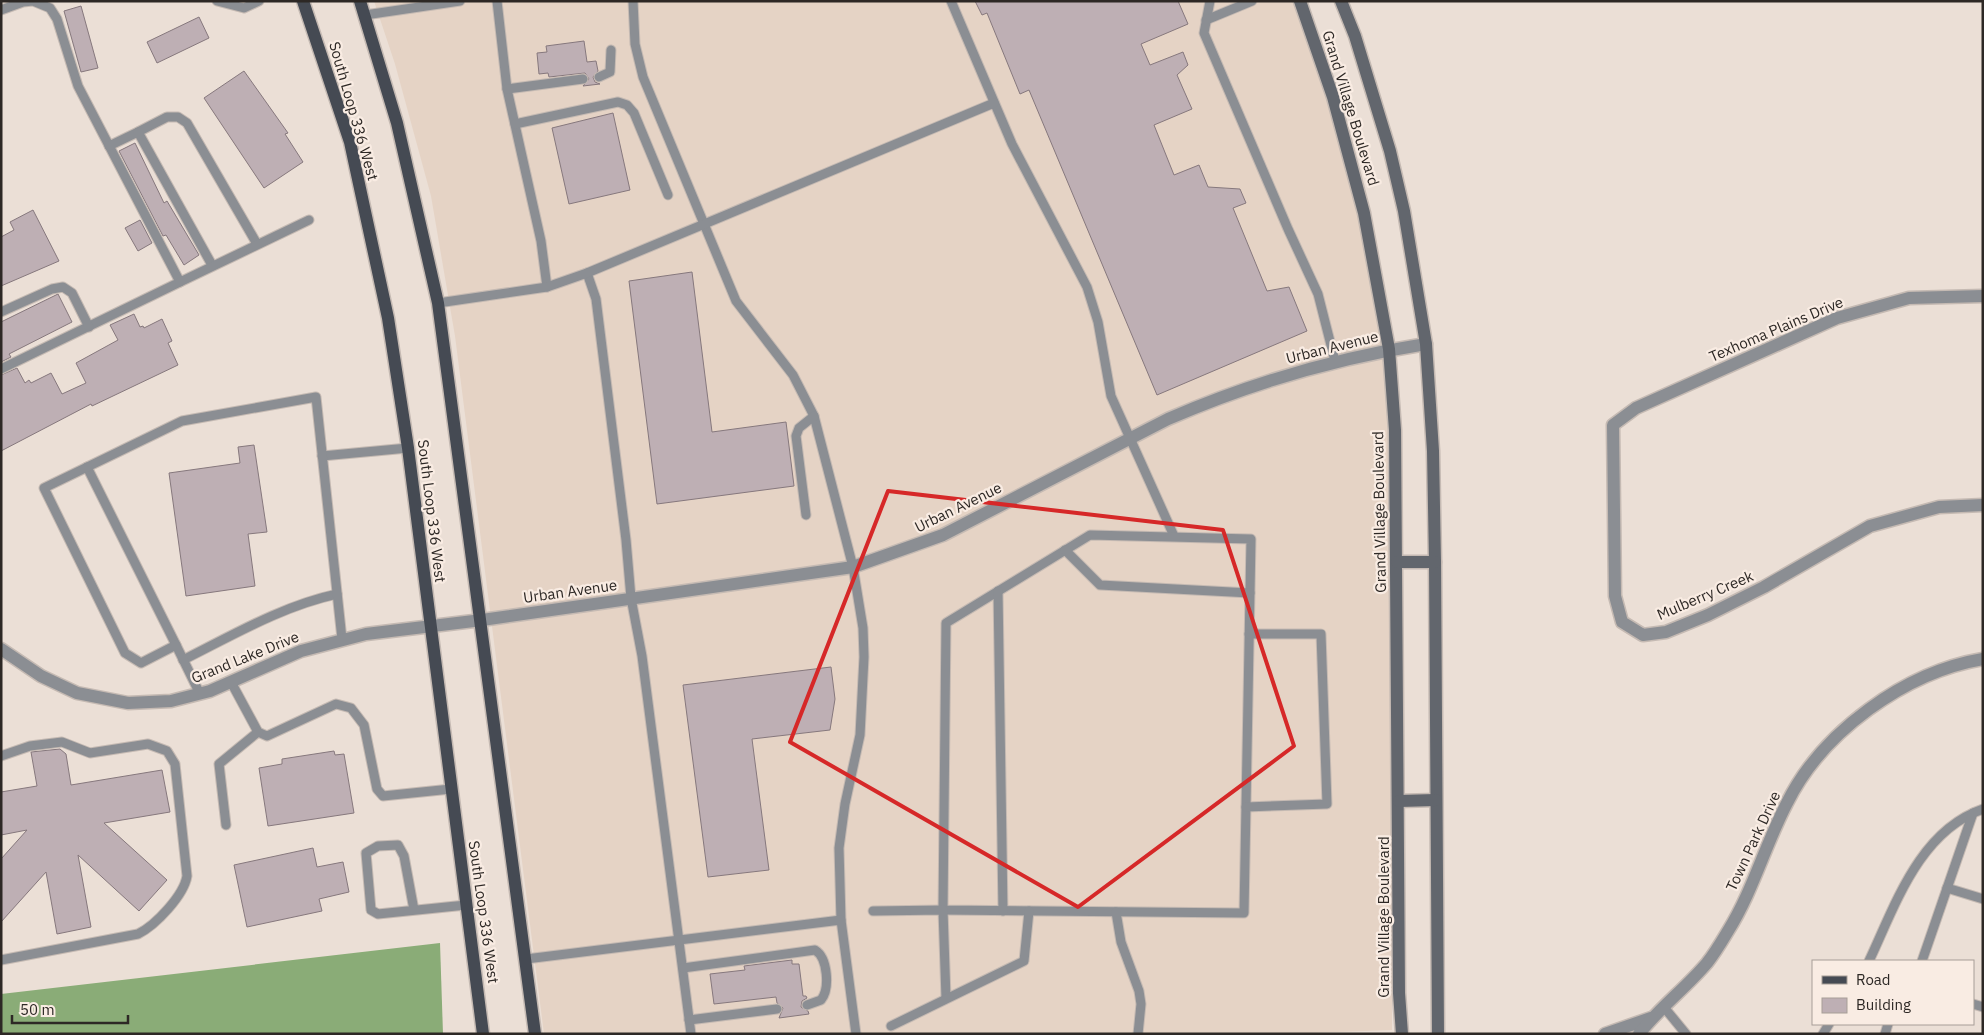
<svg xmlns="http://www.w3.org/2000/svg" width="1984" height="1035" font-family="'IBM Plex Sans',sans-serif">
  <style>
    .built { fill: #e5d3c5 }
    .forest { fill: #8aac77 }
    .building { fill: #beafb4; stroke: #86787d }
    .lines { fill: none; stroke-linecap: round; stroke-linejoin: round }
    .lane-casing { stroke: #c5bab3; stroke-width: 11 }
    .street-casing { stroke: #c5bab3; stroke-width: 15 }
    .secondary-casing { stroke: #c5bab3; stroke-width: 15 }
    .primary-casing { stroke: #c5bab3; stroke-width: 15 }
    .lane { stroke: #8b8e93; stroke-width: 9 }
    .street { stroke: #8b8e93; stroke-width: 12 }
    .secondary { stroke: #62666d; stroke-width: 12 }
    .primary { stroke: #454a53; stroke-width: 12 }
    .marked { fill: none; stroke: #d62828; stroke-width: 4; stroke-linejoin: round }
    .labels { text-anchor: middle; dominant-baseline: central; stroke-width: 4.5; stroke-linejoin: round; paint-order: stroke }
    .street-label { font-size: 15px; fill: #2d2825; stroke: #f9ece3 }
  </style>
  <rect width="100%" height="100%" fill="#ebdfd6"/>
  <polygon class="built" points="374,1 1293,1 1324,90 1356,201 1377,313 1387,384 1392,571 1392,1030 1282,1034 544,1034 455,336 431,196 395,64"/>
  <polygon class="forest" points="440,943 443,1034 1,1034 1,994"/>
  <g class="building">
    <polygon points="975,1 1178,1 1188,24 1141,44 1150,65 1183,52 1188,65 1177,75 1192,109 1154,125 1174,175 1199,165 1208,187 1240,189 1246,203 1233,208 1267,291 1289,287 1307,331 1157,395 1029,90 1020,94 987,13 982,15"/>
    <polygon points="81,6 98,68 81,72 64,11"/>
    <polygon points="199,17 209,38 157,63 147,42"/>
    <polygon points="584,41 587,62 596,61 598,71 593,77 595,82 600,84 583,86 589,79 585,73 549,77 548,73 539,74 537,53 547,52 546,46"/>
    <polygon points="244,71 288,133 285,134 303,162 264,188 204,98"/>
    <polygon points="613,113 630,190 569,204 552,128"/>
    <polygon points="135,143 164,203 167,201 199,255 184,265 166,235 163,236 119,151"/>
    <polygon points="33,210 59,261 1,286 1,237 14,230 10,222"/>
    <polygon points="140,220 152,243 138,251 125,228"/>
    <polygon points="692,272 712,432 786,422 794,486 657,504 629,281"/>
    <polygon points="58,294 72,322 9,354 11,357 1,362 1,322"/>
    <polygon points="134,314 140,327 143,326 144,328 162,319 172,341 168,343 178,365 92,406 91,404 1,451 1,375 17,368 25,383 29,380 31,383 51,373 62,394 86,383 76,363 118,340 110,325"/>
    <polygon points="254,445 267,532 248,534 255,586 186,596 169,473 240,463 238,447"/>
    <polygon points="831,667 835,699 830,730 752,739 769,870 708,877 683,685"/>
    <polygon points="60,749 66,754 71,785 162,770 170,812 104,823 167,880 139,911 78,855 91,927 57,934 46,872 1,922 1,859 27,830 1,835 1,792 37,786 31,752"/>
    <polygon points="334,751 335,755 344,754 354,813 268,826 259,768 282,764 282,759"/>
    <polygon points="313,848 317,867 343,862 349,892 319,899 322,911 247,927 234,865"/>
    <polygon points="792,960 792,964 799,964 803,996 806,996 807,998 802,1001 801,1007 808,1011 809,1014 779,1018 783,1008 777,1003 776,997 714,1004 710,974 745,970 744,966"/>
  </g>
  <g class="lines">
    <g class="lane-casing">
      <g id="lane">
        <polyline points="217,1 244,8 259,1"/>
        <polyline points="497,1 507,89 541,241 547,287"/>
        <polyline points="633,1 635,44 643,77 736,301 793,375 814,416 853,567 863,628 864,657 860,735 845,804 839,848 841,920"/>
        <polyline points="951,1 1012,144 1087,287 1098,322 1111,396 1174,536"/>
        <polyline points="1210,1 1204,33 1288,229 1318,294 1335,361"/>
        <polyline points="1,10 23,2 33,1 50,8 57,19 78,86 180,282 1,369"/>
        <polyline points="365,15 460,1"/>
        <polyline points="1206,20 1252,1"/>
        <polyline points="599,77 610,72 611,50"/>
        <polyline points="507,89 583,79"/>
        <polyline points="515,124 618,102 627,105 634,113 668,195"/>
        <polyline points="109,146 138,132"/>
        <polyline points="212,265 138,132 167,117 178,117 187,123 257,244"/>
        <polyline points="587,273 596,299 626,540 631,598 642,656 691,1034"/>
        <polyline points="180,282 309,220"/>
        <polyline points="438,303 547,287 587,273 994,103"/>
        <polyline points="1,312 52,289 63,287 72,293 89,327"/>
        <polyline points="322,456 408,448"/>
        <polyline points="87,467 176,645"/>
        <polyline points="806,515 796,436 799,428 814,416"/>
        <polygon points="1090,535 1251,539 1244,913 943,910 946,623"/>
        <polyline points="1065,550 1100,585 1250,593"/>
        <polyline points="998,591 1003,911"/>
        <path d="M183,660C233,635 282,606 337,594"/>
        <polyline points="231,682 258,732 267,736 336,704 351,708 364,725 377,789 383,796 451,789"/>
        <polyline points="200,694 176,645 141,663 125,653 44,488 182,421 316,397 342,639"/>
        <path d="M1,756L30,746L62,742L90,753L148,744L167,751L175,764L187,876C184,895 156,925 138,934L1,960"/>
        <polyline points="1246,807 1327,804 1321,634 1249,634"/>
        <polyline points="226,825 219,764 258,732"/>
        <polyline points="1947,888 1983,899"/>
        <polyline points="414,910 404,856 398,845 378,846 366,853 371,910 378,914 466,905"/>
        <polyline points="873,911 943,910 946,998"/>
        <polyline points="1116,912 1121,942 1139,991 1141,1004 1138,1034"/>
        <polyline points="526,959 841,920 856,1034"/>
        <path d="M1869,961C1895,906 1919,831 1983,809"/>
        <polyline points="1922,961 1973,813"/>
        <path d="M683,968L815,950C828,958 830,989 821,1000L807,1005"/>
        <polyline points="1973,1004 1983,1007"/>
        <polyline points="1663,1006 1686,1034"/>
        <polyline points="689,1020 777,1009"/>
        <polyline points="891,1026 1024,961 1029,911"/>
        <polyline points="1823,1034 1829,1024"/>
        <polyline points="1885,1034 1888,1024"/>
      </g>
    </g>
    <g class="street-casing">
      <g id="street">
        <polyline points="1983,296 1909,298 1837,318 1636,408 1613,425 1615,596 1622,622 1643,635 1666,632 1708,615 1764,587 1870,526 1939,507 1983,505"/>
        <path d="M1,649L41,676L77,693L128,703L171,701L210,691L301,651L366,634L482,620L853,567L943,535L1168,419C1251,383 1336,358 1426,344"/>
        <polyline points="1605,1034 1651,1018"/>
        <path d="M1639,1034C1659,1008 1686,988 1707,963C1715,953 1722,941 1728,931C1753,891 1765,845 1787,803C1822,732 1905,672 1983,659"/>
      </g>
    </g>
    <g class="secondary-casing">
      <g id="secondary">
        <polyline points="1300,1 1333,97 1364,213 1389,349 1395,430 1399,993 1402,1034"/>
        <polyline points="1341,1 1355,36 1390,151 1404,211 1426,344 1433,451 1435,562 1438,1034"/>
        <polyline points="1397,562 1435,562"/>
        <polyline points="1399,801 1436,800"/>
      </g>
    </g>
    <g class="primary-casing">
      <g id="primary">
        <polyline points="303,1 350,142 388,318 408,448 483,1034"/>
        <polyline points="360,1 397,123 438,303 535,1034"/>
      </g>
    </g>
    <use href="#lane" class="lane"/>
    <use href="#street" class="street"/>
    <use href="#secondary" class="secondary"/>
    <use href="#primary" class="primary"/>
  </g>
  <path class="marked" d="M888,491L1223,530L1294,746L1078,907L790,742Z"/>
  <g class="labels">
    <g class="street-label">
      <text transform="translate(1351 108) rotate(73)">Grand Village Boulevard</text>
      <text transform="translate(354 111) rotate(74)">South Loop 336 West</text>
      <text transform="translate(1776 329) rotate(-23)">Texhoma Plains Drive</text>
      <text transform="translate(1332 347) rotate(-14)">Urban Avenue</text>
      <text transform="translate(958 507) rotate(-26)">Urban Avenue</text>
      <text transform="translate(432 511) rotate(83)">South Loop 336 West</text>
      <text transform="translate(1379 512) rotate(-91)">Grand Village Boulevard</text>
      <text transform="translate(570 591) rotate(-8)">Urban Avenue</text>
      <text transform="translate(1705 595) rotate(-23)">Mulberry Creek</text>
      <text transform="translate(245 657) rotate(-22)">Grand Lake Drive</text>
      <text transform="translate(1753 841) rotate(-65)">Town Park Drive</text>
      <text transform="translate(484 912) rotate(82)">South Loop 336 West</text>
      <text transform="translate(1383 917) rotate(-90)">Grand Village Boulevard</text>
    </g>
  </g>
  <rect width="1984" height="1035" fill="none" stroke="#2d2825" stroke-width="5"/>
  <rect x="1812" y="960" width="162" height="65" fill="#f9ece3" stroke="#a79e97"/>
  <rect x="1822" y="976" width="25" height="8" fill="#454a53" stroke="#a79e97"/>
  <text x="1856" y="985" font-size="15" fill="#2d2825">Road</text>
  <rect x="1822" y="998" width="25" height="15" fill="#beafb4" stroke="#a79e97"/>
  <text x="1856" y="1010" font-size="15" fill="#2d2825">Building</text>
  <path d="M12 1015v8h116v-8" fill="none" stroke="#2d2825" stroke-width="2.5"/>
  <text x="20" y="1015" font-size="15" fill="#2d2825" stroke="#f9ece3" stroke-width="4" paint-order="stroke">50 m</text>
</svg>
